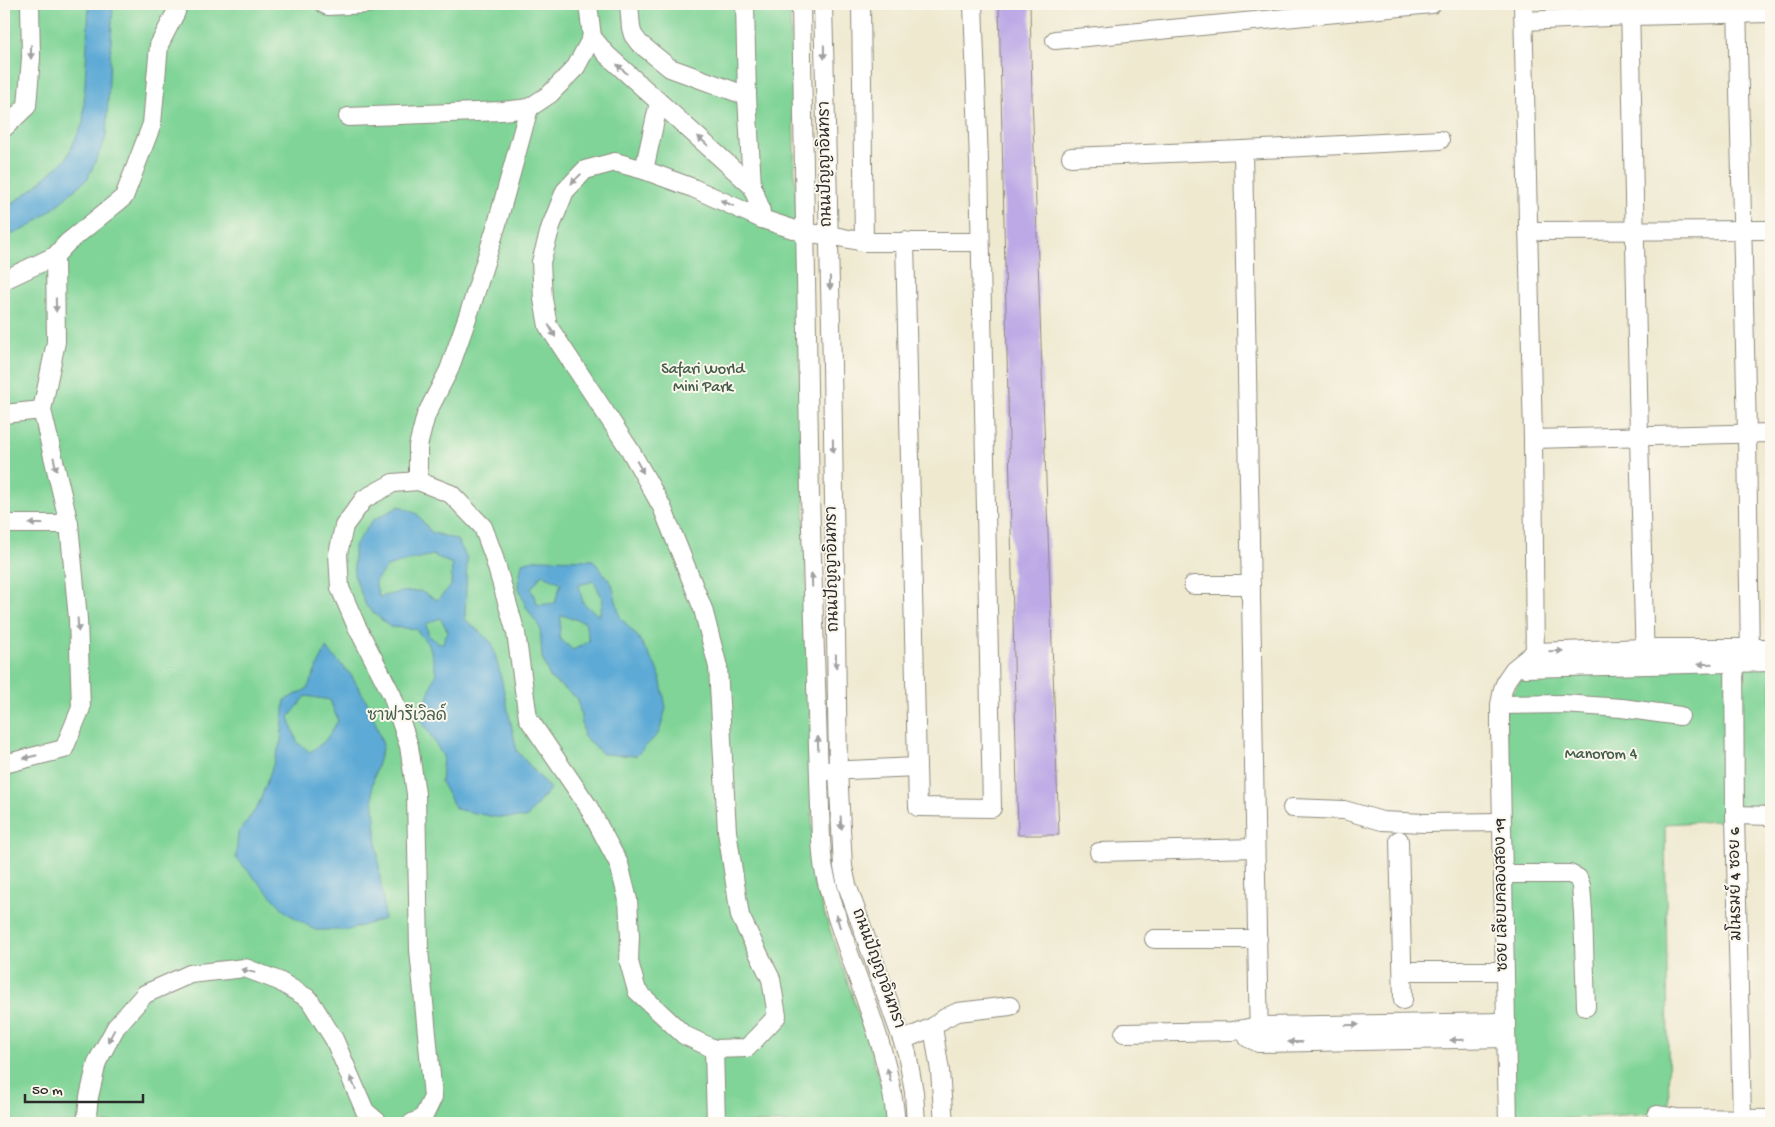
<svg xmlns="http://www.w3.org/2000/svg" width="1775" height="1127" font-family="'Gochi Hand','Playpen Sans Thai',sans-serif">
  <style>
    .green { fill: #80d497; stroke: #568061 }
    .water { fill: #5daad6; stroke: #446a80; fill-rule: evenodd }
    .building { fill: #bda9e6 }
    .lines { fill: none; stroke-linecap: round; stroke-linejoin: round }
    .minor-casing { stroke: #8d8a7e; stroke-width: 20 }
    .minor { stroke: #fff; stroke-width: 18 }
    .oneway { fill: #a0a0a0 }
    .labels { text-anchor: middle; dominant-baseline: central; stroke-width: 4; stroke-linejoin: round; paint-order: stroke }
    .street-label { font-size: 16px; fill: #2b2b2b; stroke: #fbf7ec }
    .park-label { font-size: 16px; fill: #445e4b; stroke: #fbf7ec }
  </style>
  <rect width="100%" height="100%" fill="#fbf7ec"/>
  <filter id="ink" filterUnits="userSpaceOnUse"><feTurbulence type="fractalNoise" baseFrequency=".02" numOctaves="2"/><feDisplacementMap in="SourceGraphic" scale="10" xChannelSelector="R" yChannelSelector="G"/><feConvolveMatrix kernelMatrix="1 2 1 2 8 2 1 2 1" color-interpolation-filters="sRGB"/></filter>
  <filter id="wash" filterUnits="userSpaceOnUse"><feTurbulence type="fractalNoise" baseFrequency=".0096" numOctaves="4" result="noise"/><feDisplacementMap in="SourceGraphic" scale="20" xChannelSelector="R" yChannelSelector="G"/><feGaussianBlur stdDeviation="1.12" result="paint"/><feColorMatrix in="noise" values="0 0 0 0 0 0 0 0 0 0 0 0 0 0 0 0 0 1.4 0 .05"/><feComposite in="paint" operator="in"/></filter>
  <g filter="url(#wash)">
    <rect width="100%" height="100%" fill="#efe9d0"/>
    <g class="green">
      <polygon points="4,4 790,4 812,778 812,876 879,1076 886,1101 888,1123 4,1123"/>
      <polygon points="1771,656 1771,818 1665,824 1669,1112 1513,1122 1505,701 1537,660"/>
    </g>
    <g class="water">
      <polygon points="89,4 113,4 106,138 88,178 54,208 29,227 4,238 4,207 13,203 36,186 66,159 83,123"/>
      <path d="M400,506L417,514L431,532L457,540L467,558L465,619L492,643L500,673L517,751L550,789L526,818L495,817L456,809L441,782L443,756L420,718L436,673L430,647L416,629L390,627L366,606L354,575V546L373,520ZM433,555L452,564L451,586L437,600L420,591L402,592L379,597L375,581L387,567L410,560ZM440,618L448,631L442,644L429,637L426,624Z"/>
      <path d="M538,559L593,560L612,584L620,617L638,637L659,672L666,708L659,733L636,756L603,754L584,737L578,699L550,678L542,657L540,628L525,605L518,585L522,563ZM542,574L561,583L555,603L538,605L531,589ZM594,581L603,600L599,616L583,603L579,585ZM561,615L585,622L589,641L573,650L559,638Z"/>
      <path d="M326,648L351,675L370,707L383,745L372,785L380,878L384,905V919L348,930H315L287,913L236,858L238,833L258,806L272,768L281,741L285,700L307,689ZM306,696L330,700L338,721L325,741L310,752L297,742L289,717Z"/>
    </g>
    <g id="blocks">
      <polygon class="building" points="999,4 1030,4 1032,96 1059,835 1018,835"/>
    </g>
  </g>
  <g filter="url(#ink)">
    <use href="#blocks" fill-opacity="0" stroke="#8d8a7e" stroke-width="1"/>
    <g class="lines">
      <g class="minor-casing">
        <g id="minor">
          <polyline points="324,4 328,6 367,4"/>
          <polyline points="588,4 592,37 607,55 752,186 760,207 762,219"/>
          <polyline points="629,4 631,28 633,35 639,43 670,68 747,96"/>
          <polyline points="745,4 747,96 752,186"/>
          <path d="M801,4L810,497L821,840C822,851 822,863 825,874C844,958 889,1037 896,1123"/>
          <polyline points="823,4 832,365 838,769 843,867 847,885 907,1053 914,1092 916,1123"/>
          <polyline points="861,4 864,242"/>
          <polyline points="1523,4 1533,439 1535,667"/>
          <polyline points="1630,4 1639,437 1645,665"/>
          <polyline points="1737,4 1747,433 1750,662"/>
          <polyline points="1524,21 1630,16 1771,13"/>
          <polyline points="1055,40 1432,4"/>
          <polyline points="348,117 502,111 529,108 550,94 576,67 592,37"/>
          <polyline points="4,128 27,106 31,58 30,4"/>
          <polyline points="1243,150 1440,140"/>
          <polyline points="1071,157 1243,150 1259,1043"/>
          <polyline points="644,170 659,102"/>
          <polyline points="1528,231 1771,230"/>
          <polyline points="4,280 55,256 67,243 124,197 152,124 159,45 176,12 176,4"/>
          <polyline points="4,414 42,410"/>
          <polyline points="1533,439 1771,433"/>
          <polyline points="418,481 418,446 426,415 449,370 472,304 497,224 529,108"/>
          <polyline points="4,524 69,524"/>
          <polyline points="1193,585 1251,585"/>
          <polyline points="1734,648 1735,815 1742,1120"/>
          <polyline points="1524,668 1771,662"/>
          <polyline points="1500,705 1563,704 1622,708 1680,716"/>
          <polyline points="4,764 64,749 81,708 78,619 69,524 42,410 56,342 55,256"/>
          <polyline points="917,767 918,807 992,808 979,162 973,4"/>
          <polyline points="827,771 917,767 905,241"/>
          <polyline points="1292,808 1344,810 1382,821 1424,823 1502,822"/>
          <polyline points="1735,815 1771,816"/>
          <polyline points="1399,840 1403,1000"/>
          <polyline points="1099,852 1255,848"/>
          <polyline points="1503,874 1570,874 1578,878 1581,886 1583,913 1586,1007"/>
          <polyline points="1154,939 1258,939"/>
          <polyline points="1403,971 1504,971"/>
          <polyline points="933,1027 940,1071 944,1123"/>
          <polyline points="1124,1033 1233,1031 1258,1026 1505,1022"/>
          <polyline points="1248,1038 1259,1043 1506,1038"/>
          <polyline points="903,1040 933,1027 945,1018 958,1012 1010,1006"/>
          <polyline points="714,1049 716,1123"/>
          <polyline points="1657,1115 1676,1118 1771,1119"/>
          <polyline points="86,1123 89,1097 97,1062 116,1027 145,994 190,974 245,968 279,981 309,999 334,1039 365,1111 379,1123"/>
          <polyline points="412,1123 423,1118 433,1097 419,950 416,794 409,746 392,695 356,625 340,588 338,554 344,526 364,499 393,483 418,481 451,494 483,527 493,554 516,633 528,718 588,806 619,864 628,900 630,936 629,962 637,991 684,1035 714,1049 747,1048 777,1016 771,979 740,916 727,831 718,667 703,609 662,507 630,450 548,326 543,299 541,262 551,226 565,191 585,170 615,162 644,170 693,188 762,219 805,233 829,235 864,242 980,242"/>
          <polyline points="1508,1123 1500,728 1500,705 1503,689 1507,679 1514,669 1535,652 1645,648 1771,648"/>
        </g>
      </g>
      <use href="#minor" class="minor"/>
    </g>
    <defs><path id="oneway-solid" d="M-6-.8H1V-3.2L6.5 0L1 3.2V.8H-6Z" transform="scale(1.25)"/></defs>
    <g class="oneway">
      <use href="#oneway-solid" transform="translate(31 52) rotate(90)"/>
      <use href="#oneway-solid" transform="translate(824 52) rotate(89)"/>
      <use href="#oneway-solid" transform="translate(622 69) rotate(-138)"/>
      <use href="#oneway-solid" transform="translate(703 141) rotate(-138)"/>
      <use href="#oneway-solid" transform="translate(576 179) rotate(135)"/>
      <use href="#oneway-solid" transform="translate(727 203) rotate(-156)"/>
      <use href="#oneway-solid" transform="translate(830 283) rotate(89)"/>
      <use href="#oneway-solid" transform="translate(56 305) rotate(89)"/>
      <use href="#oneway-solid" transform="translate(552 331) rotate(61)"/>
      <use href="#oneway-solid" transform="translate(833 446) rotate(89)"/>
      <use href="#oneway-solid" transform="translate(55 464) rotate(77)"/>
      <use href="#oneway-solid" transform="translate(640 467) rotate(61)"/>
      <use href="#oneway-solid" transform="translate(36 524) rotate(-180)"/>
      <use href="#oneway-solid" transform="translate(812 580) rotate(-92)"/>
      <use href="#oneway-solid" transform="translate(78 625) rotate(87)"/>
      <use href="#oneway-solid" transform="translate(1556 651) rotate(-2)"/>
      <use href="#oneway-solid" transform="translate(836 661) rotate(89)"/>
      <use href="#oneway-solid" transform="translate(1705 664) rotate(179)"/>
      <use href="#oneway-solid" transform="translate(818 743) rotate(-92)"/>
      <use href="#oneway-solid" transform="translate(30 757) rotate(166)"/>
      <use href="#oneway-solid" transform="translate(841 823) rotate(87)"/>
      <use href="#oneway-solid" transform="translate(838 921) rotate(-107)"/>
      <use href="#oneway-solid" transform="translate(248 971) rotate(-167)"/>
      <use href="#oneway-solid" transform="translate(1352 1025) rotate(-1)"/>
      <use href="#oneway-solid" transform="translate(111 1036) rotate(118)"/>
      <use href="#oneway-solid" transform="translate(1457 1040) rotate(179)"/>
      <use href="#oneway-solid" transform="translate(1295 1042) rotate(180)"/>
      <use href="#oneway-solid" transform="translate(889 1075) rotate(-105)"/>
      <use href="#oneway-solid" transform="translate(353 1083) rotate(-113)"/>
    </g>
  </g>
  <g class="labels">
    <g class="street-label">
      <text transform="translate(827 164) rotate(-91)">ถนนปัญญาอินทรา</text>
      <text transform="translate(834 569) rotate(-91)">ถนนปัญญาอินทรา</text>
      <text transform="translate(1737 884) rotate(-91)">มโนรมย์ 4 ซอย 6</text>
      <text transform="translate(1503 895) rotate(-91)">ซอย เลียบคลองสอง 19</text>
      <text transform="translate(877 969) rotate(70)">ถนนปัญญาอินทรา</text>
    </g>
    <g class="park-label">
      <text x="703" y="370">Safari World<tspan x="703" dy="18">Mini Park</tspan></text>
      <text x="407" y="717">ซาฟารีเวิลด์</text>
      <text x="1601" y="755">Manorom 4</text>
    </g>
  </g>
  <rect width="1775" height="1127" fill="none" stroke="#fbf7ec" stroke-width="20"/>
  <path d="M25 1094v8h118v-8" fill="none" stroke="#2b2b2b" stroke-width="2.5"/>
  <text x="32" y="1094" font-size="15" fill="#2b2b2b" stroke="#fbf7ec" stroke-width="4" paint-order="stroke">50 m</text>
</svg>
